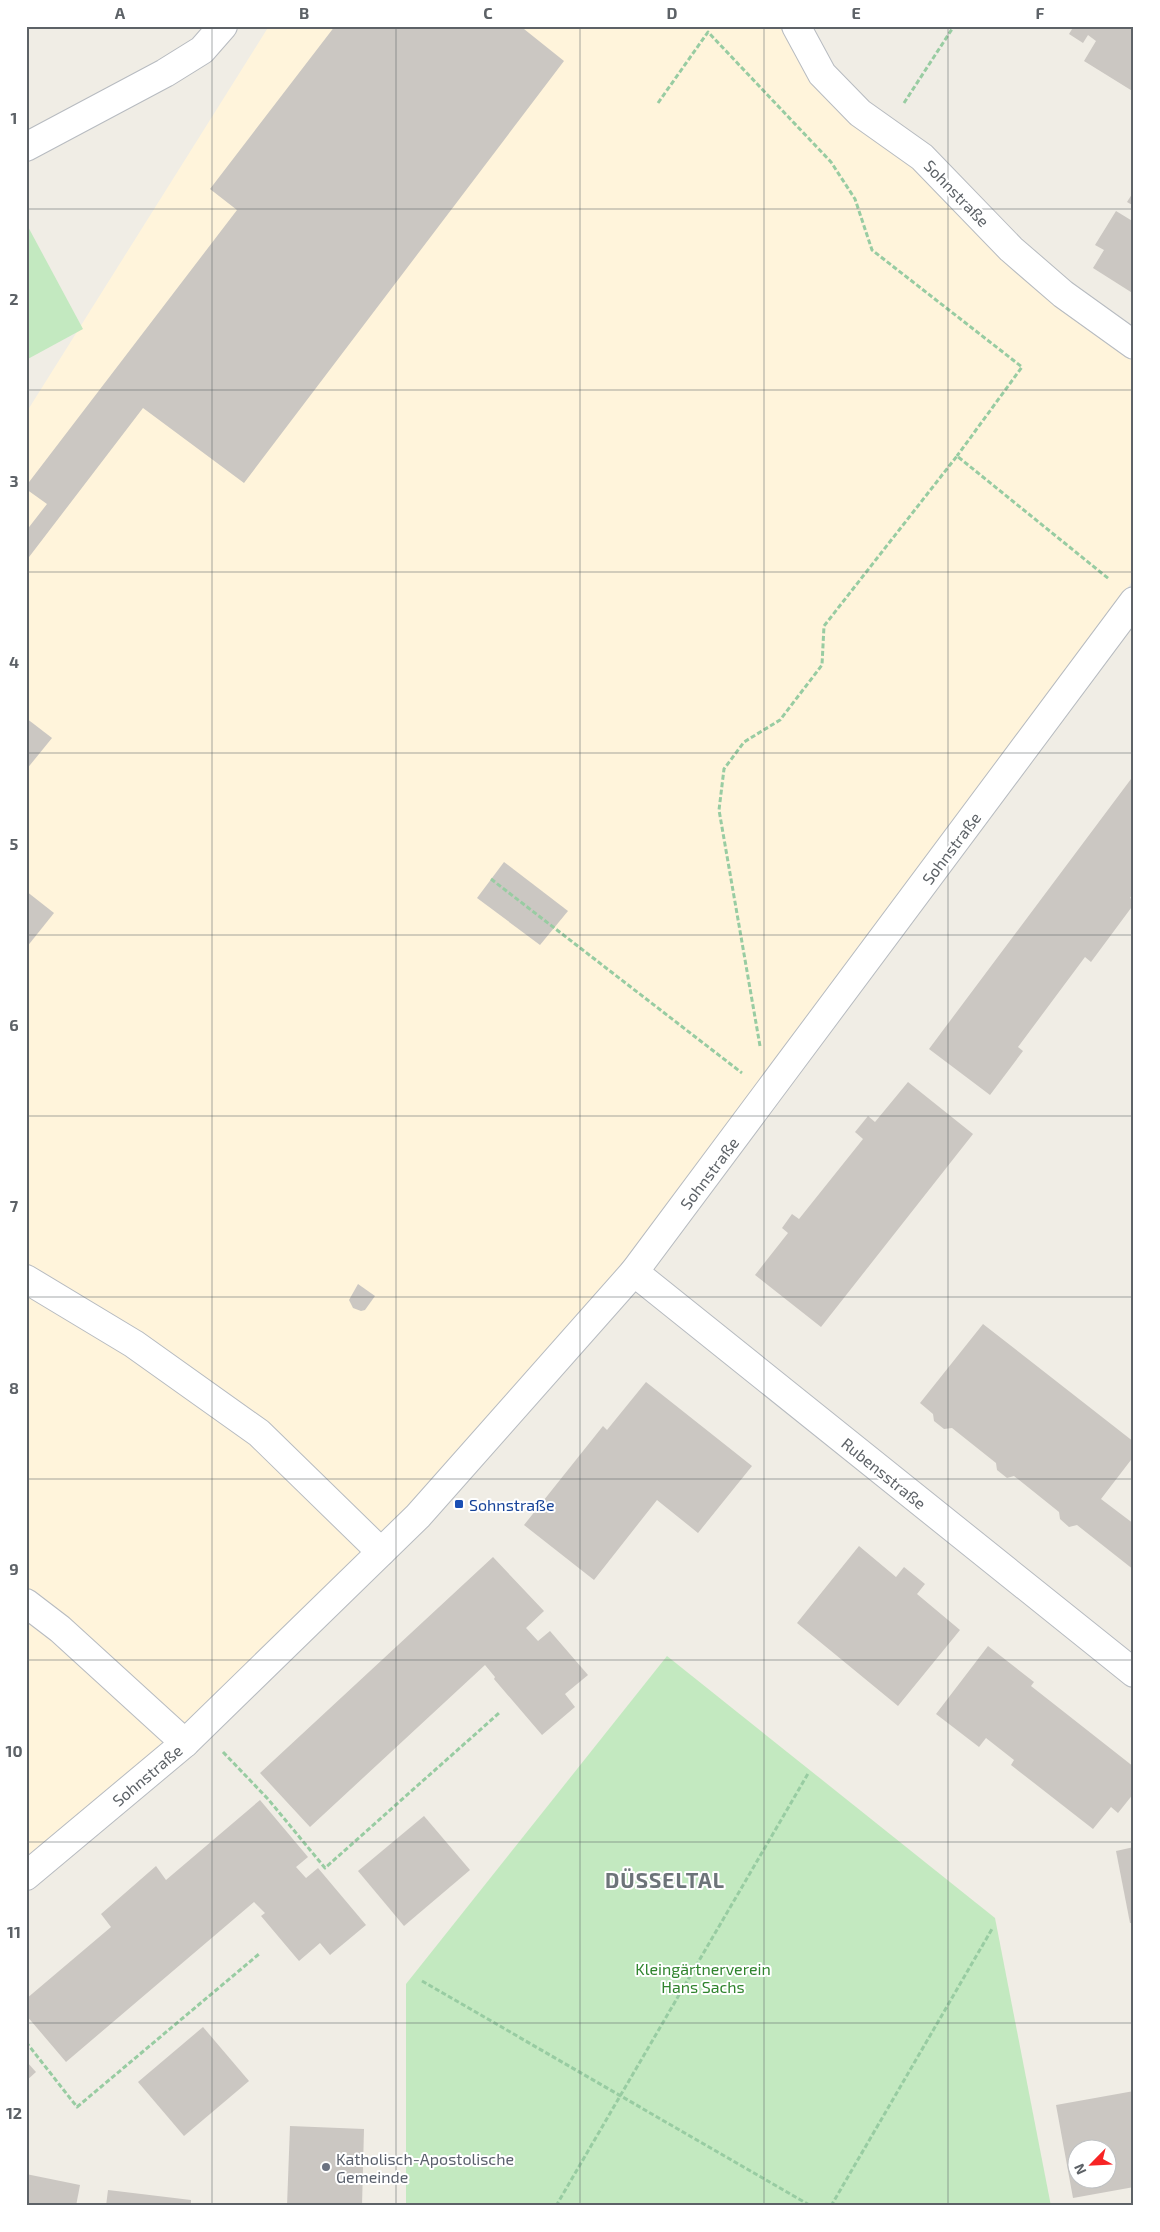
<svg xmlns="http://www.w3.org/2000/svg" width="1160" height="2232" font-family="'Exo 2',sans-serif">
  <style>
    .commercial { fill: #fff4db }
    .green { fill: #c3e9c0 }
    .building { fill: #cbc7c2; fill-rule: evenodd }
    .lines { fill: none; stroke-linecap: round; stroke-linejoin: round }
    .minor-casing { stroke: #b7bbc0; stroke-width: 30 }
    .path { stroke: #98cca2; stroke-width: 3; stroke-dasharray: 5 2.5; stroke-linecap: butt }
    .minor { stroke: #fff; stroke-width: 28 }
    .grid { fill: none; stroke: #5d6267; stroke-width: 1; stroke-opacity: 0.55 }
    .transit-dot { fill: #1a4fb4; stroke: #fff; stroke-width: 2 }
    .worship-dot { fill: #6b7280; stroke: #fff; stroke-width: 2 }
    .labels { text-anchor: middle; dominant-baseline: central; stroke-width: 4; stroke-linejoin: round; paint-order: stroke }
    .street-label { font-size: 16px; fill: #5d6267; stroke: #fff }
    .transit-label { font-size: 16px; fill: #164399; stroke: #fff; text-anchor: start }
    .park-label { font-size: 16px; fill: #30842e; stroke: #fff }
    .worship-label { font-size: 16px; fill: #5b616d; stroke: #fff; text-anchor: start }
    .district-label { font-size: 21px; font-weight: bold; letter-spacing: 1px; fill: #6d7479; stroke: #fff }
    .neatline { fill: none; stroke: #5d6267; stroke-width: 2 }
    .grid-label { font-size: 16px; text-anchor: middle; font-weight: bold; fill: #5d6267 }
  </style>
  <rect width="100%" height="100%" fill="#f0ede5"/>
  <polygon class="commercial" points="269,26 791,26 904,151 1134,362 1134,579 621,1267 442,1486 26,1891 26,413"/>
  <g class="green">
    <polygon points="26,223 83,329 26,360"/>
    <polygon points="667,1656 995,1918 1051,2206 406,2206 406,1984"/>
  </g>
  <g class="building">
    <polygon points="335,26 526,26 524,29 564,61 244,483 143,408 26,561 26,531 47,504 26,489 26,486 237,210 210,189"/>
    <polygon points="1074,26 1134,26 1134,92 1084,61 1096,41 1088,35 1083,43 1069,34"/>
    <polygon points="1134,191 1134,206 1127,202"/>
    <polygon points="1116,211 1134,222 1134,294 1093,268 1104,250 1095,245"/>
    <polygon points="26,718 52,738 26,770"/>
    <polygon points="1134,775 1134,892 1130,898 1134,900 1134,904 1091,962 1085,957 1018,1047 1023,1051 990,1095 929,1049"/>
    <polygon points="504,862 568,911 540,945 477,898"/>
    <polygon points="26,891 54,913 26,948"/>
    <polygon points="908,1082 973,1134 821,1327 755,1275 788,1233 782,1228 792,1214 799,1219 863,1139 855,1132 868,1116 875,1122"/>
    <polygon points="358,1284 375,1296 365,1310 361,1311 353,1308 349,1300"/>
    <polygon points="983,1324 1134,1442 1134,1456 1101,1499 1134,1524 1134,1570 1077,1525 1069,1527 1060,1519 1059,1512 1014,1476 1007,1478 997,1470 996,1463 952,1428 944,1429 934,1421 933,1414 920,1403"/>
    <polygon points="646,1382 752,1466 698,1533 657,1500 594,1580 524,1525 603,1426 607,1430"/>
    <polygon points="859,1546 896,1577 904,1567 925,1584 917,1594 960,1630 898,1706 797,1623"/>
    <polygon points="493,1557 544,1611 526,1628 538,1641 550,1631 588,1675 565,1694 575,1707 542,1735 494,1679 495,1677 485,1665 310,1827 260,1773"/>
    <polygon points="988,1646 1034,1682 1031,1686 1134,1767 1134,1793 1118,1813 1111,1807 1093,1829 1011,1765 1014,1760 986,1738 979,1747 936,1714"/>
    <polygon points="260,1800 308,1857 296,1867 306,1878 318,1868 366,1925 330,1955 320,1943 299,1961 261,1916 265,1913 254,1902 66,2062 26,2015 26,1999 111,1927 101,1914 156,1866 166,1880"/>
    <polygon points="424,1816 470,1870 404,1926 358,1871"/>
    <polygon points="1134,1847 1134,1923 1130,1923 1116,1851"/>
    <polygon points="203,2027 249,2081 184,2136 138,2082"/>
    <polygon points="26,2061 36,2072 26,2081"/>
    <path d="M1134,2091V2187L1073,2198L1056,2105ZM1078,2150H1108V2180H1078Z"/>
    <polygon points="290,2126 364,2129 362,2206 287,2206"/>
    <polygon points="26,2174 80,2185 76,2206 26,2206"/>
    <polygon points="108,2190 191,2200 191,2206 106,2206"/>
  </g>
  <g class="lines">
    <g class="minor-casing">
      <g id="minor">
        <polyline points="796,26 822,74 860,113 922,157 1011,249 1063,294 1134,345"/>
        <polyline points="26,147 165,73 202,50 223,26"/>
        <polyline points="634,1272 1134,1673"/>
        <polyline points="26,1279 134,1344 259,1433 381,1552"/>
        <polyline points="26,1603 60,1629 185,1743"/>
        <polyline points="26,1876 185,1743 418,1516 634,1272 1134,601"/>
      </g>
    </g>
    <g class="path">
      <polyline points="658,103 708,32 831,162 855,199 872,250 1022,367 957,456"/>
      <polyline points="904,103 954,26"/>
      <polyline points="491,879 742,1073"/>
      <polyline points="760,1046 719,810 724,769 744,742 780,720 822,665 824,626 957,456 1109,579"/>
      <polyline points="223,1752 268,1799 325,1868 499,1713"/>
      <polyline points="422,1981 811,2206"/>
      <polyline points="26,2042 77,2107 259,1954"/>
      <polyline points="556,2206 809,1772"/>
      <polyline points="831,2206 992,1929"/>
    </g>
    <use href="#minor" class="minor"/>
  </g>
  <path class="grid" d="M212,26V2206M396,26V2206M580,26V2206M764,26V2206M948,26V2206M26,209H1134M26,390H1134M26,572H1134M26,753H1134M26,935H1134M26,1116H1134M26,1297H1134M26,1479H1134M26,1660H1134M26,1842H1134M26,2023H1134"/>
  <rect class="transit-dot" x="454" y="1499" width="10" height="10" rx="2.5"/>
  <circle class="worship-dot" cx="326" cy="2167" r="5"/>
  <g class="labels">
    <g class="street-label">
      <text transform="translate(957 193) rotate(46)">Sohnstraße</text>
      <text transform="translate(951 848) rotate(-53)">Sohnstraße</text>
      <text transform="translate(709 1173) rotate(-53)">Sohnstraße</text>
      <text transform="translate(884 1473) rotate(39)">Rubensstraße</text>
      <text transform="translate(147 1775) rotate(-40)">Sohnstraße</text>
    </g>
    <g class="transit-label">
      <text x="469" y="1504">Sohnstraße</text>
    </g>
    <g class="park-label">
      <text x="703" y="1968">Kleingärtnerverein<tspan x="703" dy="18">Hans Sachs</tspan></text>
    </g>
    <g class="worship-label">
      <text x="336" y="2158">Katholisch-Apostolische<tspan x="336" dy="18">Gemeinde</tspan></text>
    </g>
    <g class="district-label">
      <text x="665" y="1879">DÜSSELTAL</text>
    </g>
  </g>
  <rect width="1160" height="2232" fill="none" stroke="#ffffff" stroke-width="55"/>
  <g transform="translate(1092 2164) rotate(246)"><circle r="24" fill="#ffffff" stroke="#bec0c2"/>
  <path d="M0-4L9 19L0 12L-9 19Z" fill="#f72425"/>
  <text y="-8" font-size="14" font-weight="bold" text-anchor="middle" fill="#5d6267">N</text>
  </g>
  <rect x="28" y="28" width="1104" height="2176" class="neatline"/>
  <g class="grid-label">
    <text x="120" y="19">A</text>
    <text x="304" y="19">B</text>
    <text x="488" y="19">C</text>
    <text x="672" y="19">D</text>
    <text x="856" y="19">E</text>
    <text x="1040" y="19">F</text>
    <text x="14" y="124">1</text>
    <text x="14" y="305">2</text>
    <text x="14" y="487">3</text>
    <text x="14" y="668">4</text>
    <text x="14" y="850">5</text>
    <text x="14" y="1031">6</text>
    <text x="14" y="1212">7</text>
    <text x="14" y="1394">8</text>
    <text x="14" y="1575">9</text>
    <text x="14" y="1757">10</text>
    <text x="14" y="1938">11</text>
    <text x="14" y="2119">12</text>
  </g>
</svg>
